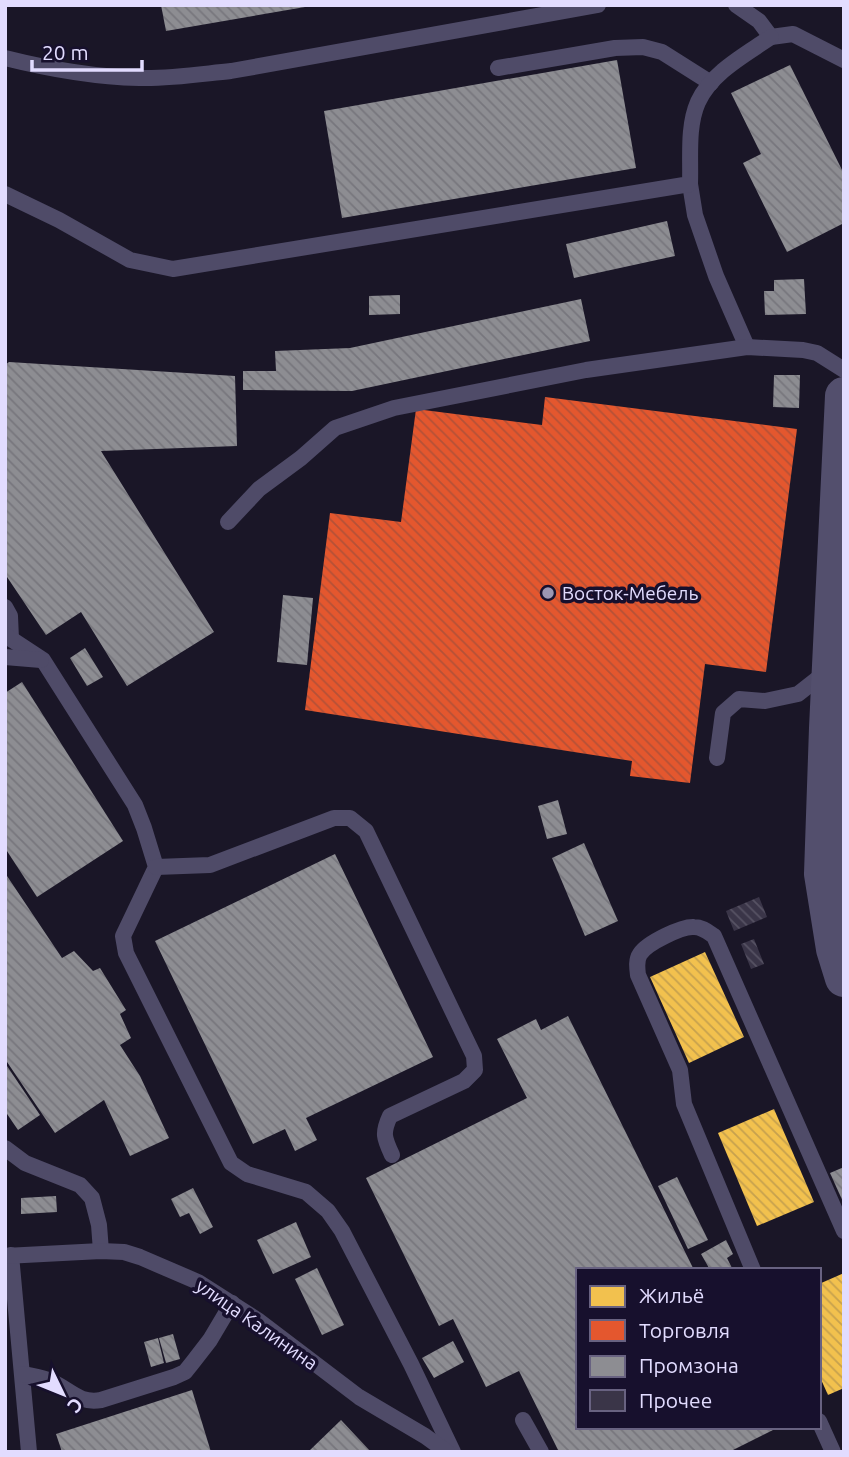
<svg xmlns="http://www.w3.org/2000/svg" width="849" height="1457" font-family="Ubuntu,sans-serif">
  <style>
    .homes { fill: url(#homes-back-hatch) }
    .shops { fill: url(#shops-back-hatch) }
    .industry { fill: url(#industry-back-hatch) }
    .building { fill: url(#building-back-hatch) }
    .lines { fill: none; stroke-linecap: round; stroke-linejoin: round }
    .service { stroke: #4f4b68; stroke-width: 16 }
    .secondary { stroke: #534f6d; stroke-width: 38 }
    .poi-dot { fill: #9c97b3; stroke: #17102d; stroke-width: 2.5 }
    .labels { text-anchor: middle; dominant-baseline: central; stroke-width: 7; stroke-linejoin: round; paint-order: stroke }
    .poi-label { font-size: 19px; fill: #e2dcff; stroke: #17102d; text-anchor: start }
    .street-label { font-size: 19px; fill: #e2dcff; stroke: #17102d }
  </style>
  <defs>
    <pattern id="homes-back-hatch" width="6" height="6" patternUnits="userSpaceOnUse" patternTransform="scale(1.75)"><rect width="6" height="6" fill="#f2c14e"/><path d="M-1 5l2 2M0 0l6 6M5-1l2 2" fill="none" stroke="#c6a14e"/></pattern>
    <pattern id="shops-back-hatch" width="6" height="6" patternUnits="userSpaceOnUse" patternTransform="scale(1.75)"><rect width="6" height="6" fill="#e4572e"/><path d="M-1 5l2 2M0 0l6 6M5-1l2 2" fill="none" stroke="#b45137"/></pattern>
    <pattern id="industry-back-hatch" width="6" height="6" patternUnits="userSpaceOnUse" patternTransform="scale(1.75)"><rect width="6" height="6" fill="#8d8d92"/><path d="M-1 5l2 2M0 0l6 6M5-1l2 2" fill="none" stroke="#77767d"/></pattern>
    <pattern id="building-back-hatch" width="6" height="6" patternUnits="userSpaceOnUse" patternTransform="scale(1.75)"><rect width="6" height="6" fill="#3a3548"/><path d="M-1 5l2 2M0 0l6 6M5-1l2 2" fill="none" stroke="#565263"/></pattern>
  </defs>
  <rect width="100%" height="100%" fill="#1a1627"/>
  <g class="homes">
    <polygon points="705,952 744,1037 689,1063 650,977"/>
    <polygon points="774,1109 814,1202 757,1226 718,1133"/>
    <polygon points="844,1273 844,1388 828,1395 819,1375 819,1284"/>
  </g>
  <polygon class="shops" points="545,397 797,429 766,672 705,664 690,783 630,776 632,761 305,710 330,513 401,522 416,409 542,425"/>
  <g class="industry">
    <polygon points="161,5 305,5 305,7 166,31"/>
    <polygon points="617,60 636,168 342,218 324,111"/>
    <polygon points="790,65 844,174 844,223 787,252 743,163 761,154 731,93"/>
    <polygon points="667,221 675,256 574,278 566,244"/>
    <polygon points="804,279 806,314 765,315 764,291 774,291 774,280"/>
    <polygon points="400,295 400,314 369,315 369,296"/>
    <polygon points="581,299 590,341 352,391 243,390 243,371 276,371 275,351 350,348"/>
    <polygon points="9,362 235,376 237,446 101,451 214,632 127,686 81,612 46,635 5,574 5,365"/>
    <polygon points="774,375 800,375 799,408 773,407"/>
    <polygon points="283,595 313,598 307,665 277,662"/>
    <polygon points="85,648 103,677 87,686 70,658"/>
    <polygon points="22,682 123,841 37,897 5,848 5,693"/>
    <polygon points="558,800 567,834 547,839 538,806"/>
    <polygon points="584,843 618,921 585,936 552,858"/>
    <polygon points="335,854 433,1057 306,1118 317,1140 295,1151 285,1129 253,1144 155,941"/>
    <polygon points="5,873 62,958 74,951 93,971 100,968 126,1010 120,1014 131,1038 120,1045 140,1076 169,1138 130,1156 104,1100 55,1133 5,1059"/>
    <polygon points="568,1016 694,1270 578,1270 578,1427 772,1427 773,1430 729,1452 559,1452 519,1371 486,1387 453,1319 439,1326 366,1178 527,1098 497,1039 536,1019 541,1030"/>
    <polygon points="5,1063 40,1115 18,1130 5,1111"/>
    <polygon points="844,1167 844,1204 830,1173"/>
    <polygon points="677,1177 708,1240 688,1249 658,1186"/>
    <polygon points="193,1188 213,1227 200,1234 189,1213 180,1217 171,1199"/>
    <polygon points="56,1196 57,1212 21,1214 21,1198"/>
    <polygon points="296,1222 311,1257 273,1274 257,1240"/>
    <polygon points="726,1240 733,1254 727,1258 733,1270 705,1270 709,1268 701,1254"/>
    <polygon points="317,1268 344,1325 322,1335 295,1279"/>
    <polygon points="173,1334 180,1359 166,1363 159,1338"/>
    <polygon points="158,1338 164,1363 151,1367 144,1342"/>
    <polygon points="453,1341 464,1362 434,1378 422,1358"/>
    <polygon points="192,1390 211,1452 62,1452 56,1434"/>
    <polygon points="341,1420 371,1452 308,1452"/>
  </g>
  <g class="building">
    <polygon points="759,897 767,917 734,931 726,911"/>
    <polygon points="754,939 764,964 751,969 741,944"/>
  </g>
  <g class="lines">
    <g class="service">
      <polyline points="736,5 759,21 771,37 793,34 844,60"/>
      <path d="M5,58C49,69 94,77 139,78C170,79 201,74 231,71L598,5"/>
      <polyline points="498,68 615,48 643,47 662,52 711,83"/>
      <polyline points="690,184 695,215 716,276 747,347"/>
      <path d="M5,194L59,220L130,260L173,269L690,184C691,158 687,127 698,102C712,72 745,55 771,37"/>
      <polyline points="228,522 259,489 301,458 335,428 394,408 586,370 747,347 803,350 817,353 844,370"/>
      <polyline points="5,607 10,616 11,639"/>
      <polyline points="5,635 43,660 135,805 144,828 156,867 123,936 126,953 231,1163 247,1174 306,1192 328,1211 342,1231 411,1364 453,1452"/>
      <polyline points="5,657 41,660"/>
      <polyline points="717,758 723,713 739,699 765,701 798,694 826,672"/>
      <path d="M156,867L210,865L334,818H350L366,831L474,1056L475,1070L464,1081L390,1116C382,1133 384,1138 392,1155"/>
      <polyline points="5,1148 25,1163 80,1185 92,1198 99,1225 101,1251"/>
      <polyline points="11,1255 29,1452"/>
      <polyline points="5,1256 101,1251 124,1252 140,1257 198,1282 259,1321 359,1397 425,1436 447,1452"/>
      <path d="M753,1270L684,1104L680,1070L638,975C637,967 636,960 640,954C647,943 682,926 694,927C702,927 708,932 714,936L844,1231"/>
      <path d="M23,1374C32,1376 42,1377 50,1381C70,1389 78,1404 101,1400L174,1377L185,1372L193,1362L210,1340L232,1303"/>
      <polyline points="523,1420 541,1452"/>
      <polyline points="819,1421 833,1452"/>
    </g>
    <polyline class="secondary" points="844,396 828,728 823,874 835,949 844,978"/>
  </g>
  <circle class="poi-dot" cx="548" cy="593" r="7"/>
  <g class="labels">
    <g class="poi-label">
      <text x="562" y="593">Восток-Мебель</text>
    </g>
    <g class="street-label">
      <text transform="translate(257 1324) rotate(35)">улица Калинина</text>
    </g>
  </g>
  <rect width="849" height="1457" fill="none" stroke="#e2dcff" stroke-width="14"/>
  <rect x="576" y="1268" width="245" height="161" fill="#17102d" stroke="#686281" stroke-width="2"/>
  <rect x="590" y="1286" width="35" height="21" fill="#f2c14e" stroke="#686281" stroke-width="2"/>
  <text x="639" y="1303" font-size="21" fill="#e2dcff">Жильё</text>
  <rect x="590" y="1320" width="35" height="21" fill="#e4572e" stroke="#686281" stroke-width="2"/>
  <text x="639" y="1338" font-size="21" fill="#e2dcff">Торговля</text>
  <rect x="590" y="1356" width="35" height="21" fill="#8d8d92" stroke="#686281" stroke-width="2"/>
  <text x="639" y="1373" font-size="21" fill="#e2dcff">Промзона</text>
  <rect x="590" y="1390" width="35" height="21" fill="#3a3548" stroke="#686281" stroke-width="2"/>
  <text x="639" y="1408" font-size="21" fill="#e2dcff">Прочее</text>
  <g transform="translate(63 1394) rotate(133)" stroke="#17102d" stroke-width="5" paint-order="stroke">
  <path d="M0-5L12 26L0 18L-12 26Z" fill="#e2dcff"/>
  <text y="-10" font-size="19" font-weight="bold" text-anchor="middle" fill="#e2dcff">С</text>
  </g>
  <path d="M32 60v10h110v-10" fill="none" stroke="#e2dcff" stroke-width="3.5"/>
  <text x="42" y="60" font-size="21" fill="#e2dcff" stroke="#17102d" stroke-width="5" paint-order="stroke">20 m</text>
</svg>
